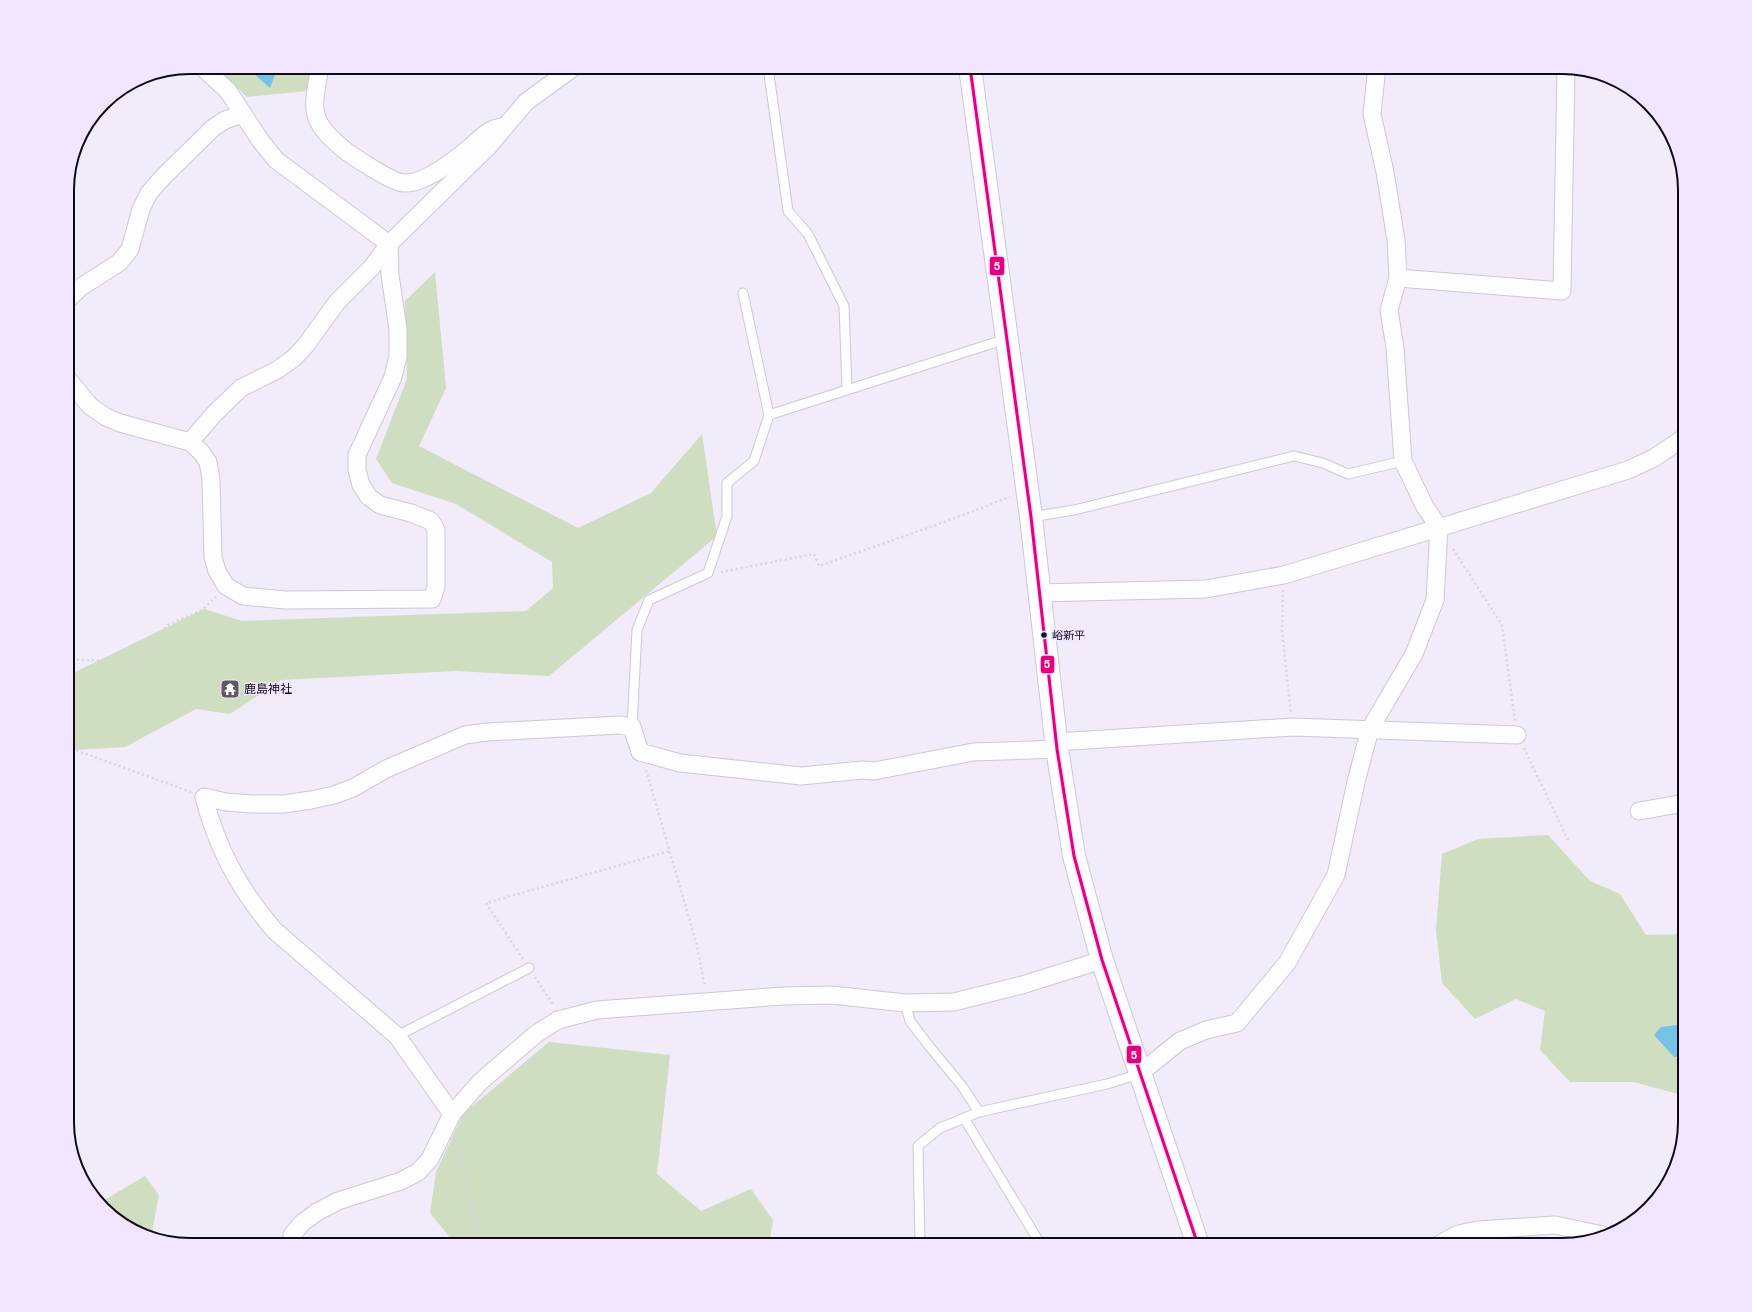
<svg xmlns="http://www.w3.org/2000/svg" width="1752" height="1312" font-family="'DM Sans','Noto Sans JP',sans-serif">
  <style>
    .green { fill: #cfddc1 }
    .water { fill: #75c2e8 }
    .lines { fill: none; stroke-linecap: round; stroke-linejoin: round }
    .service-casing { stroke: #cec8d5; stroke-width: 11 }
    .minor-casing { stroke: #cec8d5; stroke-width: 19 }
    .primary-casing { stroke: #cec8d5; stroke-width: 24 }
    .path { stroke: #d8d6da; stroke-width: 2.5; stroke-dasharray: 2 3; stroke-linecap: butt }
    .service { stroke: #fdfcfe; stroke-width: 9 }
    .minor { stroke: #fdfcfe; stroke-width: 17 }
    .primary { stroke: #fdfcfe; stroke-width: 22 }
    .bus-1-casing { stroke: #f1e5ff; stroke-width: 6 }
    .bus-1 { stroke: #e5007d; stroke-width: 3 }
    .bus-dot { fill: #100b15; stroke: #f1e5ff; stroke-width: 1.5 }
    .labels { text-anchor: middle; dominant-baseline: central; stroke-width: 3; stroke-linejoin: round; paint-order: stroke }
    .bus-label { font-size: 11px; fill: #100b15; stroke: #f1e5ff; text-anchor: start }
    .poi-label { font-size: 12px; fill: #100b15; stroke: #f1e5ff; text-anchor: start }
    .rim { fill: none; stroke: #100b15; stroke-width: 2 }
    .line-badge { stroke: #f1e5ff; stroke-width: 1.5 }
    .badge-label { font-size: 11px; text-anchor: middle; font-weight: bold; fill: #fff }
  </style>
  <rect width="100%" height="100%" fill="#f2ebf9"/>
  <g class="green">
    <polygon points="215,67 246,67 270,87 278,67 334,67 317,90 247,97"/>
    <polygon points="435,272 446,388 419,446 578,528 651,493 702,434 717,536 549,676 456,671 281,680 230,714 196,709 125,747 74,750 67,753 67,676 204,609 242,621 526,611 553,588 552,562 456,504 392,483 376,459 407,379 405,301"/>
    <polygon points="1548,835 1590,881 1620,894 1646,935 1685,934 1685,1096 1634,1082 1570,1082 1540,1050 1545,1011 1516,999 1475,1019 1442,983 1436,930 1442,854 1478,839"/>
    <polygon points="549,1042 670,1055 657,1174 701,1211 751,1189 773,1220 769,1245 456,1245 430,1213 436,1172 463,1114"/>
    <polygon points="145,1176 159,1195 151,1238 115,1219 101,1202"/>
  </g>
  <g class="water">
    <polygon points="246,67 278,67 270,88"/>
    <polygon points="1685,1024 1685,1057 1674,1057 1654,1035 1661,1027"/>
  </g>
  <g class="lines">
    <g class="service-casing">
      <g id="service">
        <polyline points="768,67 788,211 808,234 844,306 847,389"/>
        <polyline points="743,293 769,415"/>
        <polyline points="1031,517 1074,510 1294,456 1323,463 1348,474 1403,461"/>
        <polyline points="632,727 637,630 649,600 708,573 727,516 727,483 754,461 769,415 1006,339"/>
        <polyline points="905,1003 910,1021 929,1046 962,1086 979,1112"/>
        <polyline points="397,1036 529,968"/>
        <polyline points="964,1118 1041,1245"/>
        <polyline points="920,1245 918,1146 940,1128 979,1112 1107,1084 1139,1074"/>
      </g>
    </g>
    <g class="minor-casing">
      <g id="minor">
        <polyline points="202,67 228,91 260,140 276,160 389,244"/>
        <path d="M320,67C318,80 312,103 316,115C320,130 336,143 347,152C357,159 392,182 403,183C423,185 455,160 469,148C480,139 487,129 502,127"/>
        <polyline points="1398,278 1562,291 1566,68"/>
        <polyline points="67,300 81,287 120,262 130,249 141,209 149,193 163,177 213,128 225,120 243,114"/>
        <polyline points="67,378 90,406 106,417 120,423 190,442 201,452 208,462 211,479 213,557 217,571 226,586 243,596 285,600 432,599 436,587 436,530 431,521 411,513 380,505 369,497 361,485 357,470 357,455 393,377 398,356 398,329 390,275 389,244"/>
        <polyline points="190,442 214,414 241,388 277,370 294,358 306,345 337,302 372,267 389,244 488,147 526,102 574,67"/>
        <polyline points="1038,593 1206,589 1284,575 1628,470 1654,458 1685,437"/>
        <polyline points="1056,742 1293,727 1517,735"/>
        <polyline points="1639,811 1685,803"/>
        <polyline points="1139,1074 1180,1041 1206,1030 1237,1023 1287,963 1336,875 1356,782 1370,729 1414,654 1435,600 1439,527 1425,507 1403,461 1395,348 1389,310 1398,278 1396,240 1385,172 1372,114 1377,67"/>
        <path d="M452,1114L397,1036L275,931C240,891 217,849 204,797L226,802L252,804H284L311,800L334,795L353,788L386,769L465,735L487,732L620,725L632,727L640,752L680,763L801,776L862,770L874,771L973,752L1057,749"/>
        <polyline points="292,1245 292,1235 302,1223 317,1212 338,1201 401,1181 418,1172 430,1159 452,1114 480,1082 536,1034 558,1020 597,1010 783,996 832,995 905,1003 954,1002 1022,985 1102,960"/>
        <polyline points="1438,1245 1458,1234 1478,1230 1555,1225 1603,1235"/>
      </g>
    </g>
    <g class="primary-casing">
      <polyline id="primary" points="970,67 1031,517 1057,749 1074,856 1102,960 1198,1245"/>
    </g>
    <g class="path">
      <polyline points="1453,549 1502,625 1515,721"/>
      <polyline points="721,572 814,554 819,566 939,524 1010,497"/>
      <polyline points="1283,590 1282,631 1291,713"/>
      <polyline points="67,659 124,662 137,656 168,625 202,610 216,597"/>
      <polyline points="67,747 191,792"/>
      <polyline points="1524,748 1568,840"/>
      <polyline points="646,770 696,942 705,987"/>
      <polyline points="523,959 486,903 670,851"/>
      <polyline points="535,977 554,1006"/>
      <polyline points="455,1145 466,1180 481,1245"/>
    </g>
    <use href="#service" class="service"/>
    <use href="#minor" class="minor"/>
    <use href="#primary" class="primary"/>
    <g class="bus-1-casing">
      <polyline id="bus-1" points="970,67 1031,517 1057,749 1074,856 1102,960 1198,1245"/>
    </g>
    <use href="#bus-1" class="bus-1"/>
  </g>
  <defs>
    <g id="temple-square" transform="scale(1)"><rect x="-9" y="-9" width="18" height="18" rx="4" fill="#5f5965" stroke="#f1e5ff"/><path d="M0-6L5-2H3V0L6.5 2.5H4V6H1.5V3h-3V6H-4V2.5H-6.5L-3 0V-2H-5Z" fill="#fff"/></g>
  </defs>
  <g fill-rule="evenodd">
    <use href="#temple-square" x="230" y="689"/>
  </g>
  <circle class="bus-dot" cx="1044" cy="635" r="3.5"/>
  <g class="labels">
    <g class="bus-label">
      <text x="1052" y="635">峪新平</text>
    </g>
    <g class="poi-label">
      <text x="244" y="689">鹿島神社</text>
    </g>
  </g>
  <path d="M0 0H1752V1312H0ZM190 74H1562A116 116 0 0 1 1678 190V1122A116 116 0 0 1 1562 1238H190A116 116 0 0 1 74 1122V190A116 116 0 0 1 190 74Z" fill="#f1e5ff" fill-rule="evenodd"/>
  <path class="rim" d="M190 74H1562A116 116 0 0 1 1678 190V1122A116 116 0 0 1 1562 1238H190A116 116 0 0 1 74 1122V190A116 116 0 0 1 190 74Z"/>
  <g class="line-badge">
    <rect x="989" y="256" width="16" height="20" rx="4" fill="#e5007d"/>
    <rect x="1040" y="655" width="15" height="19" rx="4" fill="#e5007d"/>
    <rect x="1126" y="1045" width="16" height="19" rx="4" fill="#e5007d"/>
  </g>
  <g class="badge-label">
    <text x="997" y="270">5</text>
    <text x="1047" y="668">5</text>
    <text x="1134" y="1059">5</text>
  </g>
</svg>
